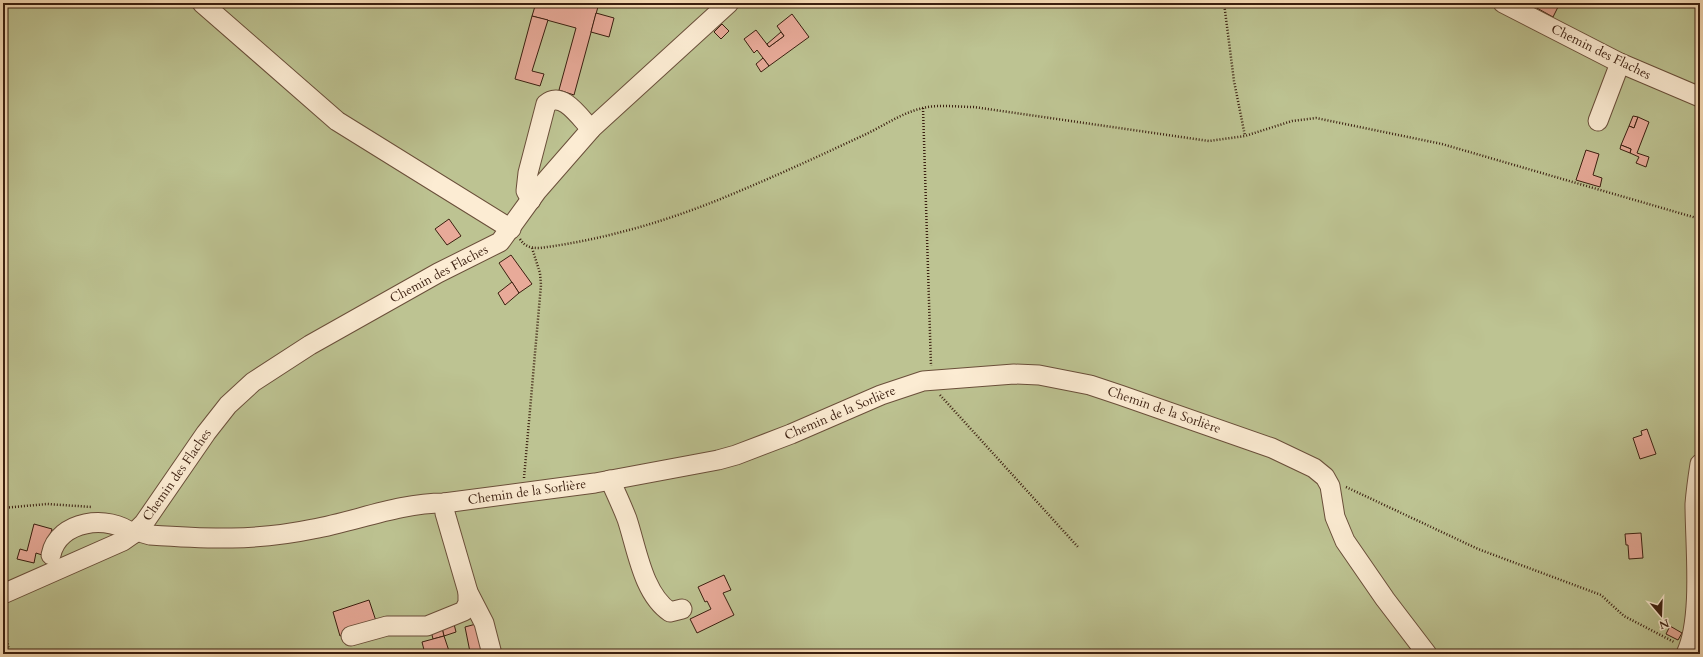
<svg xmlns="http://www.w3.org/2000/svg" width="1703" height="657" font-family="Cardo,serif">
  <style>
    .green { fill: #bdc392; stroke: #7c7050 }
    .building { fill: #e8aa99; stroke: #3a1e0f }
    .lines { fill: none; stroke-linecap: round; stroke-linejoin: round }
    .minor-casing { stroke: #6a4f3a; stroke-width: 21 }
    .path { stroke: #3a1e0f; stroke-width: 2.5; stroke-dasharray: 1 2; stroke-linecap: butt }
    .minor { stroke: #fcecd3; stroke-width: 19 }
    .labels { text-anchor: middle; dominant-baseline: central; stroke-width: 4; stroke-linejoin: round; paint-order: stroke }
    .street-label { font-size: 13px; fill: #3a1e0f; stroke: #fcecd3 }
  </style>
  <rect width="100%" height="100%" fill="#fbe1bc"/>
  <filter id="stains"><feTurbulence type="fractalNoise" baseFrequency=".005" numOctaves="4"/><feColorMatrix values="0 0 0 0 .2 0 0 0 0 .09 0 0 0 0 .02 0 0 0 .5 -.17"/></filter>
  <radialGradient id="worn" r=".72"><stop offset=".6" stop-color="#630" stop-opacity="0"/><stop offset="1" stop-color="#630" stop-opacity=".3"/></radialGradient>
  <rect class="green" x="3" y="3" width="1697" height="651"/>
  <g class="building">
    <polygon points="536,3 566,3 581,7 583,3 599,3 574,95 559,90 576,28 532,16"/>
    <polygon points="1528,3 1560,3 1553,17"/>
    <polygon points="596,13 614,18 609,37 591,32"/>
    <polygon points="792,14 809,37 769,66 757,50 754,53 744,39 756,30 769,47 784,36 777,26"/>
    <polygon points="532,16 548,20 532,71 544,74 540,86 515,79"/>
    <polygon points="722,24 729,31 721,39 714,32"/>
    <polygon points="781,32 784,36 769,47 767,44"/>
    <polygon points="763,58 769,66 761,72 756,64"/>
    <polygon points="1633,116 1638,117 1634,128 1629,126"/>
    <polygon points="1638,117 1649,122 1637,153 1649,157 1646,167 1636,163 1639,157 1630,153 1631,149 1621,145 1629,126 1634,128"/>
    <polygon points="1621,145 1631,149 1630,153 1620,149"/>
    <polygon points="1586,150 1599,154 1593,175 1602,178 1600,187 1576,180"/>
    <polygon points="449,219 461,236 447,245 435,229"/>
    <polygon points="511,255 532,284 519,293 499,263"/>
    <polygon points="512,282 519,293 505,305 498,293"/>
    <polygon points="1647,429 1656,454 1640,459 1633,438 1642,435 1641,431"/>
    <polygon points="34,524 52,529 45,556 36,553 34,563 17,559 20,549 27,551"/>
    <polygon points="1641,533 1643,558 1629,559 1628,545 1626,545 1625,534"/>
    <polygon points="724,575 731,590 723,593 734,615 697,633 690,619 711,609 707,601 705,602 698,587"/>
    <polygon points="369,600 377,624 340,636 333,612"/>
    <polygon points="454,624 456,632 444,636 442,628"/>
    <polygon points="476,624 483,654 467,654 470,652 465,627"/>
    <polygon points="1670,626 1682,633 1678,640 1666,634"/>
    <polygon points="442,628 444,636 433,639 431,631"/>
    <polygon points="444,636 450,654 425,654 422,642"/>
  </g>
  <g class="lines">
    <g class="minor-casing">
      <g id="minor">
        <polyline points="202,3 337,121 511,229"/>
        <polyline points="1503,3 1620,63 1700,97"/>
        <polyline points="1598,121 1620,63"/>
        <path d="M531,200L526,191L528,173L546,104C562,89 581,119 591,129"/>
        <path d="M610,480C616,493 622,506 627,519C637,549 643,594 670,612L682,609"/>
        <polyline points="444,503 445,513 468,592 484,623 492,654"/>
        <path d="M139,529L143,533L150,535C208,539 256,541 313,529C357,521 399,503 444,503L595,483L718,460L736,455L791,434L881,395L923,381L1014,374L1039,375L1090,385L1120,395L1272,448L1314,468L1325,477L1330,486L1335,517L1345,541L1385,599L1427,654"/>
        <path d="M51,555C58,520 109,514 133,534"/>
        <polyline points="3,594 123,541 133,534 144,523 206,433 228,405 253,382 310,345 438,273 500,242 537,191 592,128 729,3"/>
        <polyline points="351,636 387,626 427,626 464,611 468,603 468,592"/>
        <path d="M1686,654C1703,618 1695,546 1695,504C1696,491 1698,477 1700,464"/>
      </g>
    </g>
    <g class="path">
      <polyline points="1224,3 1234,81 1245,136"/>
      <polyline points="923,108 931,366"/>
      <path d="M520,239C525,247 531,248 540,248C601,240 661,223 718,200C767,180 815,158 862,136C882,127 901,113 923,108C939,104 957,107 974,107L1209,141L1245,136L1292,121L1316,118L1442,144L1700,219"/>
      <polyline points="940,395 1078,547"/>
      <polyline points="524,478 541,285 540,273 532,248"/>
      <polyline points="1346,487 1478,549 1601,595 1624,616 1674,642"/>
      <polyline points="3,508 47,504 92,507"/>
      <polyline points="3,623 10,654"/>
    </g>
    <use href="#minor" class="minor"/>
  </g>
  <g class="labels">
    <g class="street-label">
      <text transform="translate(1601 52) rotate(26)">Chemin des Flaches</text>
      <text transform="translate(439 274) rotate(-28)">Chemin des Flaches</text>
      <text transform="translate(1164 410) rotate(19)">Chemin de la Sorlière</text>
      <text transform="translate(840 413) rotate(-23)">Chemin de la Sorlière</text>
      <text transform="translate(177 475) rotate(-55)">Chemin des Flaches</text>
      <text transform="translate(527 492) rotate(-8)">Chemin de la Sorlière</text>
    </g>
  </g>
  <rect width="1703" height="657" fill="none" stroke="#fbe1bc" stroke-width="16"/>
  <rect x="4" y="4" width="1695" height="649" fill="none" stroke="#3a1e0f" stroke-width="2"/>
  <rect x="8" y="8" width="1687" height="641" fill="none" stroke="#3a1e0f"/>
  <g transform="translate(1661 615) rotate(161)" stroke="#fcecd3" stroke-width="3" paint-order="stroke">
  <path d="M0-3L7 15L0 10L-7 15Z" fill="#3a1e0f"/>
  <text y="-6" font-size="11" font-weight="bold" text-anchor="middle" fill="#3a1e0f">N</text>
  </g>
  <rect width="100%" height="100%" filter="url(#stains)"/>
  <rect width="100%" height="100%" fill="url(#worn)"/>
</svg>
